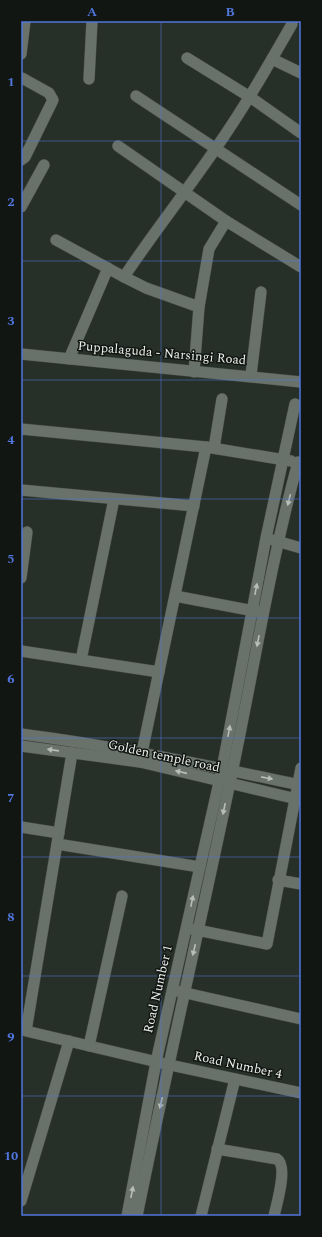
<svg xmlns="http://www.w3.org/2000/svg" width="322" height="1237" font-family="Spectral,serif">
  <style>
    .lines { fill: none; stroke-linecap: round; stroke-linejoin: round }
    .minor-casing { stroke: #454b46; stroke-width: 12 }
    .tertiary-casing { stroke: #454b46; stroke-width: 12 }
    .minor { stroke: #68716a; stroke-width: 11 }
    .tertiary { stroke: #68716a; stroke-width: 11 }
    .oneway { fill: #b7bdb8 }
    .grid { fill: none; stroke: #5076dd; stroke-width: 1; stroke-opacity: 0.55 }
    .labels { text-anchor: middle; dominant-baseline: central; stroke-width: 3; stroke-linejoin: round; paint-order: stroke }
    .street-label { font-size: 13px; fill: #ebf0ec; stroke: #121613 }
    .neatline { fill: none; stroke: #5076dd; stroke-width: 1.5 }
    .grid-label { font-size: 13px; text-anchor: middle; font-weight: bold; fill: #5076dd }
  </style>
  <rect width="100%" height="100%" fill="#272f29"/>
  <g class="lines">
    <g class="minor-casing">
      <g id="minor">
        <polyline points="21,54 25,21"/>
        <polyline points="187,58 250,97 301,133"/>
        <polyline points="272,59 301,73"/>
        <polyline points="89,79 92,21"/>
        <polyline points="136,96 301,205"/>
        <polyline points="118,146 226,221 301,267"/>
        <polyline points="21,160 25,157 53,100 49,93 22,78"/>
        <polyline points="21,207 44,165"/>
        <path d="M226,221L209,249L199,307L146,288L124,277C153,233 186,192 216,148C244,108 268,66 292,24"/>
        <polyline points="56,240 124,277"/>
        <polyline points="69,359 108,268"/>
        <polyline points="194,372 199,307"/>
        <polyline points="251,375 261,292"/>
        <polyline points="21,429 206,447 291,461"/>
        <polyline points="214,448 222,399"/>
        <polyline points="21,490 194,506"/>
        <polyline points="273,540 301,548"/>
        <polyline points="21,578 27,532"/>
        <polyline points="175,596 259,612"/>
        <polyline points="21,651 159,672"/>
        <polyline points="81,660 114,499"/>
        <path d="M21,734C115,746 208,766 301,785"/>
        <polyline points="21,746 140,762 301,800"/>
        <polyline points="72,753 26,1031 170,1065 301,1093"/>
        <polyline points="140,762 206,447"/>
        <polyline points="21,827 59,833"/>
        <polyline points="57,844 200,867"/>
        <polyline points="278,880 301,884"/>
        <polyline points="192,929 267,944 301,768"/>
        <polyline points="177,991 301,1019"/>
        <polyline points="89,1046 122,896"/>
        <path d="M217,1149L277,1159C288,1166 277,1203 274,1216"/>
        <polyline points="21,1201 69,1041"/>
        <polyline points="127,1216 156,1062 222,769 266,538 295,404"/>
        <path d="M137,1216C167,1068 201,921 232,773C254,669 270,564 298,462"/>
        <polyline points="201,1216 235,1079"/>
      </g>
    </g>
    <g class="tertiary-casing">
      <polyline id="tertiary" points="21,354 301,382"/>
    </g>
    <use href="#minor" class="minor"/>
    <use href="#tertiary" class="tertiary"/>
  </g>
  <defs><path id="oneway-solid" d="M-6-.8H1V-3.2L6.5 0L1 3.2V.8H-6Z"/></defs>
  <g class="oneway">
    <use href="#oneway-solid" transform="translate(289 500) rotate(104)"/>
    <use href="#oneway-solid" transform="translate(256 589) rotate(-79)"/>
    <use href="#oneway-solid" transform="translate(258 641) rotate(101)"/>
    <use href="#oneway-solid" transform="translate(229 731) rotate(-79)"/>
    <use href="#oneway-solid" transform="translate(53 750) rotate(-172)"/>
    <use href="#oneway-solid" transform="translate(181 772) rotate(-167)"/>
    <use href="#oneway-solid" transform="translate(267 778) rotate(11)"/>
    <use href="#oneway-solid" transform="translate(224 809) rotate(102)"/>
    <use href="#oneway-solid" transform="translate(192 901) rotate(-78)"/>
    <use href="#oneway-solid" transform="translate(194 950) rotate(103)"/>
    <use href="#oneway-solid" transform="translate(161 1103) rotate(102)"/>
    <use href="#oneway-solid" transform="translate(132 1192) rotate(-79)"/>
  </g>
  <path class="grid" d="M161,21V1216M21,141H301M21,261H301M21,380H301M21,499H301M21,618H301M21,738H301M21,857H301M21,976H301M21,1096H301"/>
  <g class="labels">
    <g class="street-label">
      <text transform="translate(162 353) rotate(5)">Puppalaguda - Narsingi Road</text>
      <text transform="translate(164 756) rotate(12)">Golden temple road</text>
      <text transform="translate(158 989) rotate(-77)">Road Number 1</text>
      <text transform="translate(238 1065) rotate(12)">Road Number 4</text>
    </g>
  </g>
  <rect width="322" height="1237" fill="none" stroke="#121613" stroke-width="44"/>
  <rect x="22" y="22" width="278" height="1193" class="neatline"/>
  <g class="grid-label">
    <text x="92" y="16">A</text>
    <text x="230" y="16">B</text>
    <text x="11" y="86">1</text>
    <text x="11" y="206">2</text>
    <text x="11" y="325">3</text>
    <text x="11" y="444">4</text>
    <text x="11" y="563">5</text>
    <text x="11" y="683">6</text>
    <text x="11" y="802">7</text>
    <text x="11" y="921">8</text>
    <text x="11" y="1041">9</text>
    <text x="11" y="1160">10</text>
  </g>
</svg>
